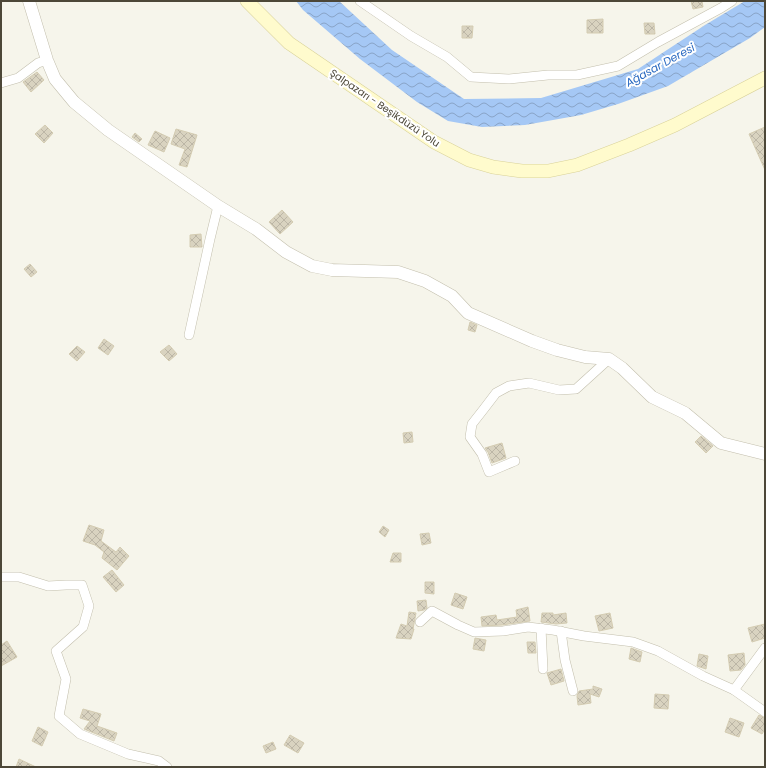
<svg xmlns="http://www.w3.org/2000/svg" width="766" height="768" font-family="Poppins,sans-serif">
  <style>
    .water { fill: url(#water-waves) }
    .building { fill: url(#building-cross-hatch); stroke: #d4ccb2 }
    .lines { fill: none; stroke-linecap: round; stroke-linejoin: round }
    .minor-casing { stroke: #c3bfad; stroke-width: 10 }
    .tertiary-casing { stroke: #c3bfad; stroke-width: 13 }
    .secondary-casing { stroke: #d9d299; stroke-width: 14 }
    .minor { stroke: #fff; stroke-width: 9 }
    .tertiary { stroke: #fff; stroke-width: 12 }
    .secondary { stroke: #fffbcd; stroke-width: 13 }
    .labels { text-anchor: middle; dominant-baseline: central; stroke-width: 4; stroke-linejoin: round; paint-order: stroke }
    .street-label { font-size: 10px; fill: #4c4738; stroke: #fff }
    .water-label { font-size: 11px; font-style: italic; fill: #2868c0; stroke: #fff }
  </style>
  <defs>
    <pattern id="water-waves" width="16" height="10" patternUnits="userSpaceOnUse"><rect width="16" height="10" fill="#a5c8f5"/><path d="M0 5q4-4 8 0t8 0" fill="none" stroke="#89a4c7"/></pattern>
    <pattern id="building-cross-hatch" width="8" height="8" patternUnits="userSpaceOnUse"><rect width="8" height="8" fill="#d9d3c0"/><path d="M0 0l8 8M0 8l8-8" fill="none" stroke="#bcb6a6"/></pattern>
  </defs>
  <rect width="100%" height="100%" fill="#f6f5eb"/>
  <polygon class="water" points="296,1 339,1 392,50 464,99 541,98 638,69 705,25 745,1 765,1 765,27 750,38 668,86 618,104 581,115 525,125 482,127 448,121 417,102 360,59 303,10"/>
  <g class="building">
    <polygon points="691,1 702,1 703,7 693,9"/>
    <polygon points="603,19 603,33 587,33 587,20"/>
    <polygon points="644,23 654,23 655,34 645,34"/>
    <polygon points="462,26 473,26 472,38 462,38"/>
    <polygon points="37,72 44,80 31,92 23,82"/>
    <polygon points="45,125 53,133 44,143 35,134"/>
    <polygon points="765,127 765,170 749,134"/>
    <polygon points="176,129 197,135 187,167 179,165 185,149 171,144"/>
    <polygon points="155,131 170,138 164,152 148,145"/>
    <polygon points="135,133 142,139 139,142 132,137"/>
    <polygon points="282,210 293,222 280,234 269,222"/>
    <polygon points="201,234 202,247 190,247 190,235"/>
    <polygon points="30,264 37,272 31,277 24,269"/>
    <polygon points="470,322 477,325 475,332 468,330"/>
    <polygon points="104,339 114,346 108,355 98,348"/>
    <polygon points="169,345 177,354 169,361 160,352"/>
    <polygon points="77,346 85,352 77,361 69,354"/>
    <polygon points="412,432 413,442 404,443 403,433"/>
    <polygon points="701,436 713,446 706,453 695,442"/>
    <polygon points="502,443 506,458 492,463 488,452 485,448"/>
    <polygon points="89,525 104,530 101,541 116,552 120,547 129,556 117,570 102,558 104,552 95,545 83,541"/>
    <polygon points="383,526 389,530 385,537 379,532"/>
    <polygon points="429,533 431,543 422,545 420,534"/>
    <polygon points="393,553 401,553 401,562 390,562"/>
    <polygon points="112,570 124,585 116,592 103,577"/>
    <polygon points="425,582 434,582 434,594 425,593"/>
    <polygon points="455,593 467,597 463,609 451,605"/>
    <polygon points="426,600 427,608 424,610 418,611 417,601"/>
    <polygon points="528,607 530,621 502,625 482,626 481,617 496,615 497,620 517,617 516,610"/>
    <polygon points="409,612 416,613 413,629 414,629 411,639 396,638 401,624 407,626"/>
    <polygon points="542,613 553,613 553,615 566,613 567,623 556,624 541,622"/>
    <polygon points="610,613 613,628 599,631 595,616"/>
    <polygon points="765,624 765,638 752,642 748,628"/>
    <polygon points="475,638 486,640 484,651 473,649"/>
    <polygon points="7,641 17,657 1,666 1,645"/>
    <polygon points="527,642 535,642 536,653 528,653"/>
    <polygon points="631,648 642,652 640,662 629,659"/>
    <polygon points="744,653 745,665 741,670 730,671 728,655"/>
    <polygon points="699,654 708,656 706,669 697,666"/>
    <polygon points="561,669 564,681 551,685 547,673"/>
    <polygon points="593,686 602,689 599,697 590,694 591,703 578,705 577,696 579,691 593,689"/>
    <polygon points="655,694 669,695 668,709 654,708"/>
    <polygon points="83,709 101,714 97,726 117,733 114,741 84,729 90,721 80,718"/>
    <polygon points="759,715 765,718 765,729 762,734 751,728"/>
    <polygon points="730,718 744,723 739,737 725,732"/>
    <polygon points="38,727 48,732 42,746 32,741"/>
    <polygon points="290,735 304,743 298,753 284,745"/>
    <polygon points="273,742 276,749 266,753 263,746"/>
    <polygon points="19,759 36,767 16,767"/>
  </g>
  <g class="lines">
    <g class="minor-casing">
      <g id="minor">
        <polyline points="360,1 411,36 447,57 471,77 509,79 548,75 577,75 618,66 658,42 721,8 732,1"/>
        <polyline points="1,83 18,78 38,63 47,60"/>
        <polyline points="189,335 210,239 218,206"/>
        <polyline points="515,461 489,472 482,454 470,437 472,424 483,410 496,393 509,386 529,383 559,390 576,389 609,359"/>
        <polyline points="1,577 19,577 48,586 66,585 82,585 89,606 83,627 56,651 66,679 59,716 80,734 128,754 159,761 167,767"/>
        <polyline points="420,622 432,611 458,625 474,632 503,631 528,627 553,630 584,636 633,642 658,651 703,676 734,690 765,712"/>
        <polyline points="541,628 543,669"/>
        <polyline points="561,631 565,660 573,691"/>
        <polyline points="734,690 765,648"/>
      </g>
    </g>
    <g class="tertiary-casing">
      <polyline id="tertiary" points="29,1 47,60 55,79 74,102 108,130 218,206 256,229 286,252 312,266 332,270 398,272 425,281 452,296 468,313 532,341 557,350 585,357 609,359 622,368 652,397 685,413 721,443 765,454"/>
    </g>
    <g class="secondary-casing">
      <polyline id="secondary" points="247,1 289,43 434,142 469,160 493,167 522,171 548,171 577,165 629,145 675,125 765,78"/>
    </g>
    <use href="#minor" class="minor"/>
    <use href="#tertiary" class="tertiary"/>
    <use href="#secondary" class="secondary"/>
  </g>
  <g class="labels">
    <g class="street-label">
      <text transform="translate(385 108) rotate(34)">Şalpazarı - Beşikdüzü Yolu</text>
    </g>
    <g class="water-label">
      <text transform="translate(660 65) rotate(-29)">Ağasar Deresi</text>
    </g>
  </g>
  <rect width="766" height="768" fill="none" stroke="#4c4738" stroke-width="4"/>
</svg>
